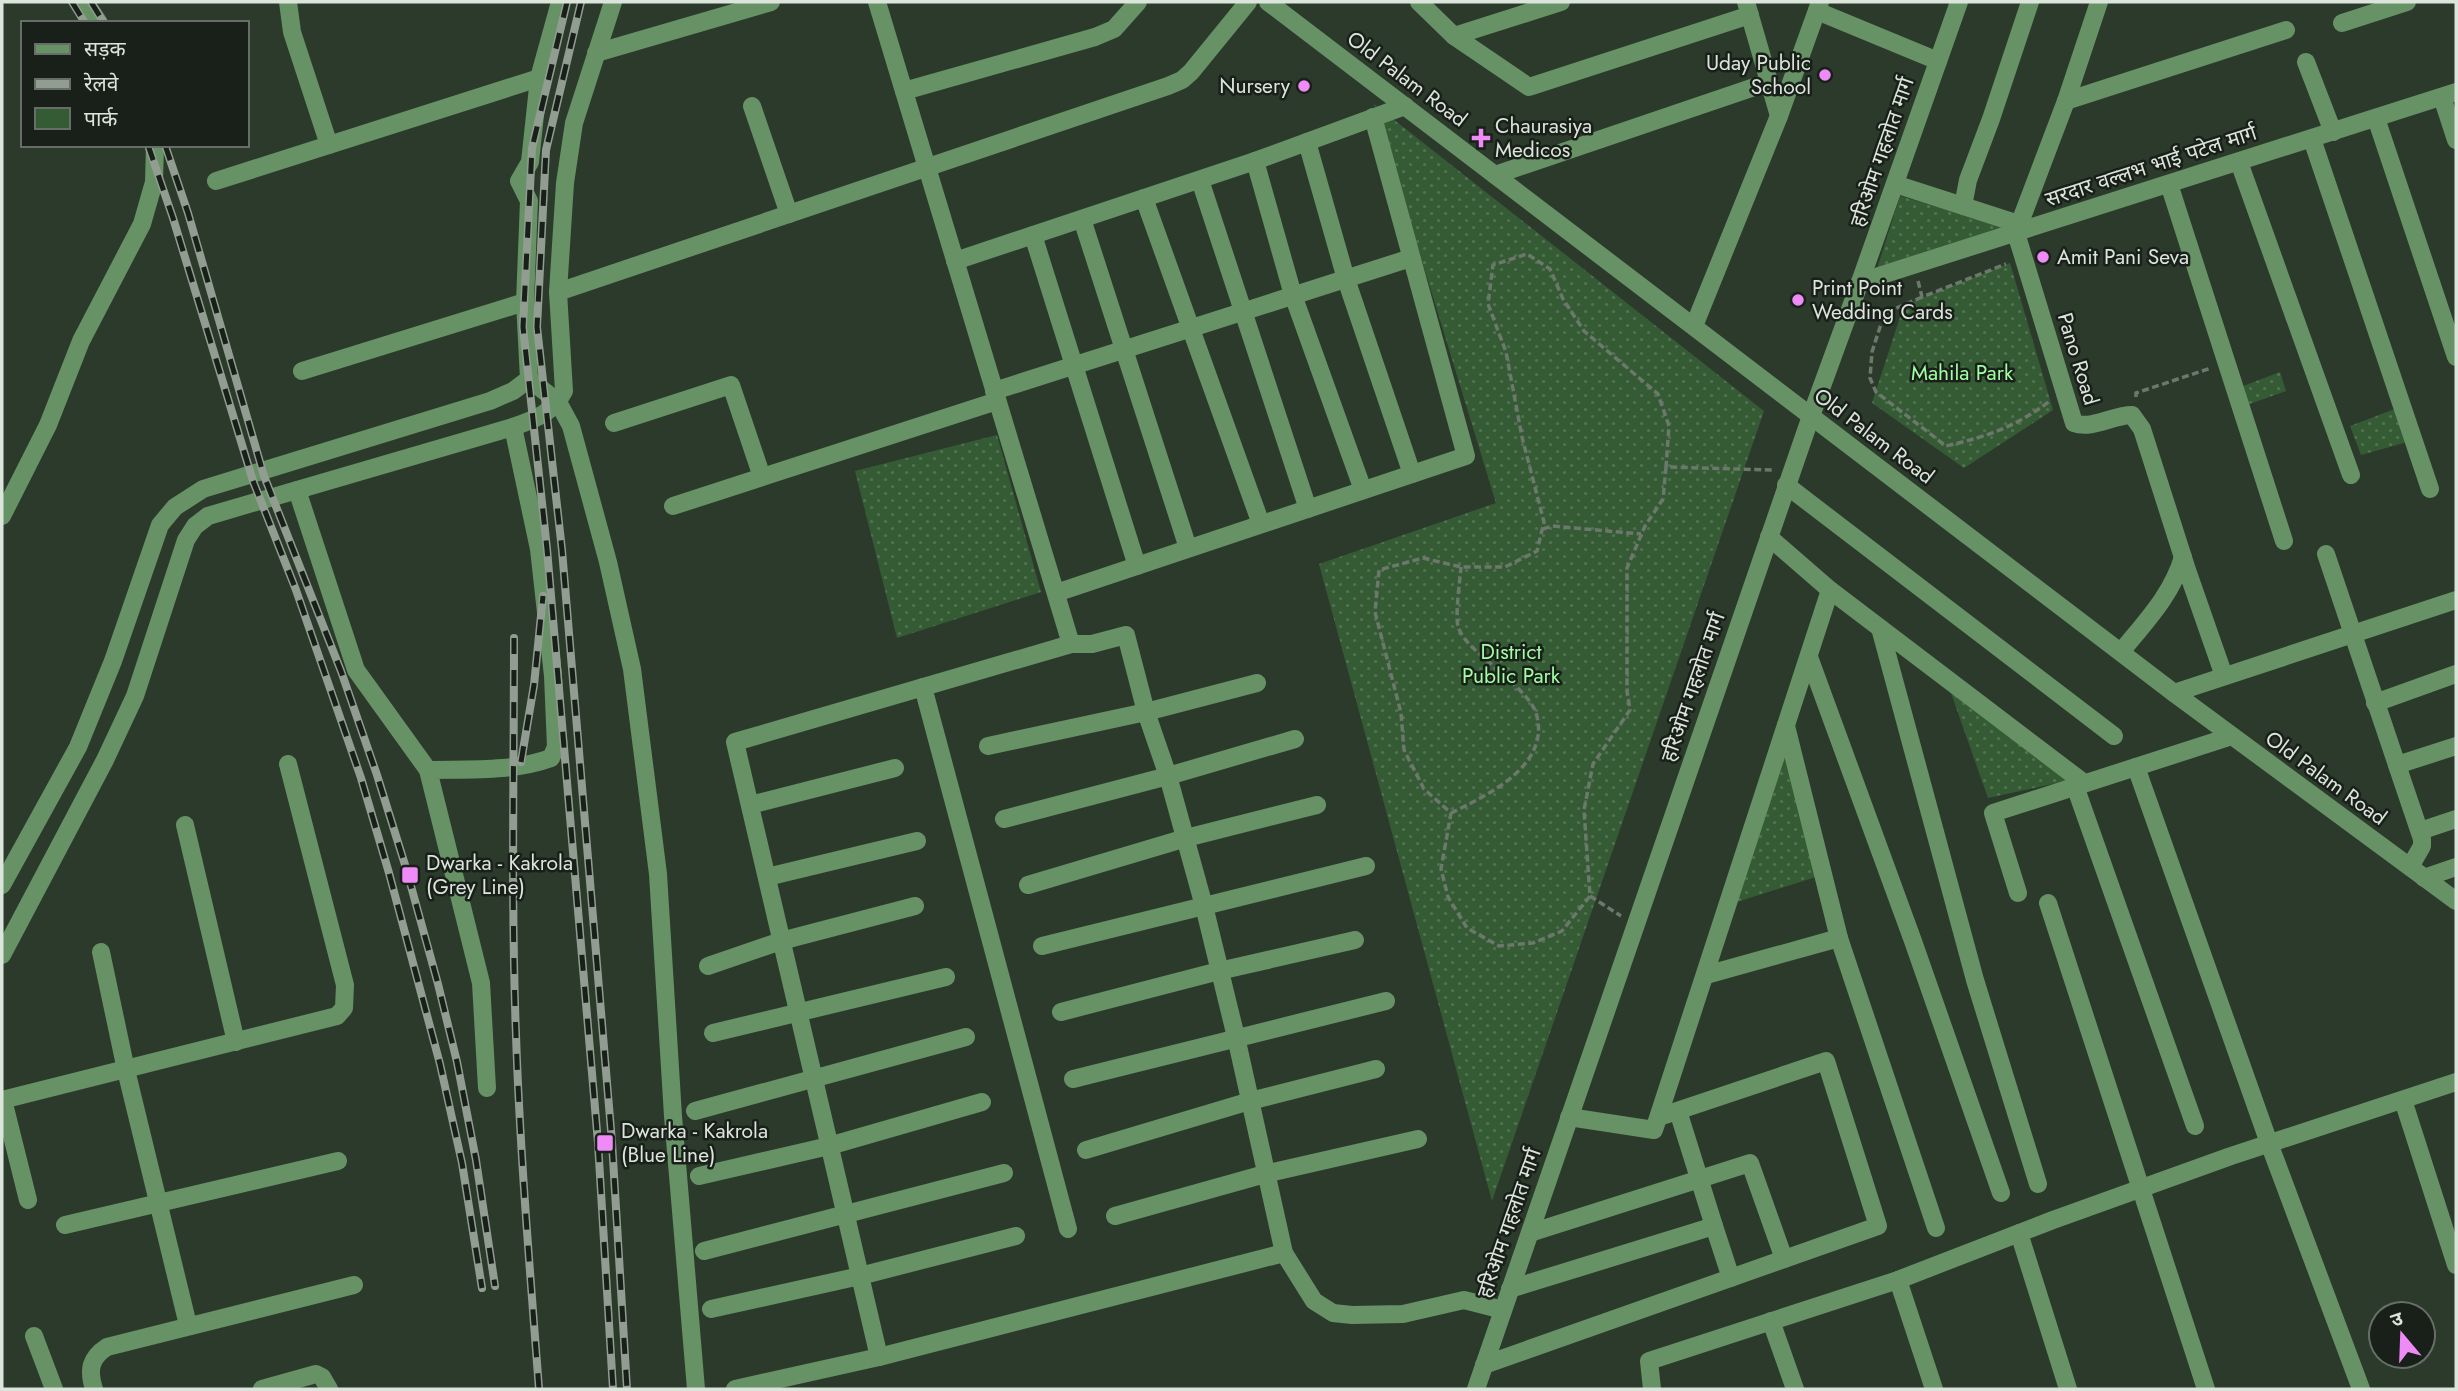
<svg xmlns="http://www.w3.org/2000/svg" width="2458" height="1391" font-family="Jost,'Noto Sans Devanagari',sans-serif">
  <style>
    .green { fill: url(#green-dots) }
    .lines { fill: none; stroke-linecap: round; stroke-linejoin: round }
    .path { stroke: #6c786c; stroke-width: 3.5; stroke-dasharray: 7 3.5; stroke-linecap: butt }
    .minor { stroke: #669265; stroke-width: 18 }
    .rail-casing { stroke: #919d91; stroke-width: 8 }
    .rail { stroke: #191f19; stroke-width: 5; stroke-dasharray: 16; stroke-linecap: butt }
    .poi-dot { fill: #ef8bf7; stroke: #191f19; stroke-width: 2.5 }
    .labels { text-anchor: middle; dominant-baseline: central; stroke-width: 5; stroke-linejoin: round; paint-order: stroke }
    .poi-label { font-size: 21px; fill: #dce5dc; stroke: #191f19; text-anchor: start }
    .street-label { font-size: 21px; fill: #dce5dc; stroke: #191f19 }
    .park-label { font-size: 21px; fill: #a1fea2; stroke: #191f19 }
  </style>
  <defs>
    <pattern id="green-dots" width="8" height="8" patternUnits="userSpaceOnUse" patternTransform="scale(1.75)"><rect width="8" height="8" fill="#355b35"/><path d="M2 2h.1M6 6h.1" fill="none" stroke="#527252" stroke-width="1.8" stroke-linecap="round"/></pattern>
  </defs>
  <rect width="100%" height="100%" fill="#2c3a2c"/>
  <g class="green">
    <polygon points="1374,104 1764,411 1492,1201 1319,564 1496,503"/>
    <polygon points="1900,196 2009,228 1877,269"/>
    <polygon points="2010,263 2053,410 1964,468 1872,403 1904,305"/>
    <polygon points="2280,372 2286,391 2244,406 2238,388"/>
    <polygon points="2400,407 2411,441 2361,455 2350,426"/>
    <polygon points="997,435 1041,592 897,638 855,471"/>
    <polygon points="1951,693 2071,780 1988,798"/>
    <polygon points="1786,744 1819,876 1737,902"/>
  </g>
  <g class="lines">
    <g class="path">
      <polyline points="1918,281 1922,297 2006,264"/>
      <path d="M1922,297L1892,310L1881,324L1872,352L1870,378L1876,392L1946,446C1989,436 2015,427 2050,401"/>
      <polyline points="2136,397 2136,393 2211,368"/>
      <polyline points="1666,467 1663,499 1645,526 1627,568 1627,691 1630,710 1593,764 1584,810 1590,896 1562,931 1533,943 1499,946 1467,928 1448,897 1441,869 1451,813 1424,789 1404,750 1401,713 1375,612 1379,570 1423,558 1461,567 1505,567 1537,551 1544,522 1522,437 1506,352 1488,304 1493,265 1527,254 1550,269 1563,299 1584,331 1658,394 1669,426 1666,467 1772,470"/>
      <polyline points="1543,529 1552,526 1641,534"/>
      <path d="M1451,813C1488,795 1552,765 1536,713C1532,699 1508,679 1497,669C1485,658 1462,642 1458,626C1455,615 1460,580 1461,567"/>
      <polyline points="1590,896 1621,916"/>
    </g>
    <g class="minor">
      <polyline points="85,2 99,23"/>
      <polyline points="288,2 292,32 329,145"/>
      <polyline points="877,2 1071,644"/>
      <polyline points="1268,2 2174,693 2456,901"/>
      <polyline points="1419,2 1454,36 1529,87 1750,15"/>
      <polyline points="1746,2 1779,116"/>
      <path d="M2099,2L2066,101L2016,233L2074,423C2092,430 2113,415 2132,415L2142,429L2187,570L2224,676"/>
      <polyline points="1817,11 1938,61"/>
      <polyline points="2342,23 2407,2"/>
      <polyline points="1454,36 1561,2"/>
      <polyline points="596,53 771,2"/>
      <polyline points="2306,62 2333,132"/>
      <polyline points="904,91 1095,37 1114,29 1138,2"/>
      <polyline points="2442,97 2456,140"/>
      <polyline points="2066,101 2286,30"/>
      <polyline points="752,106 789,214"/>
      <polyline points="2376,118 2456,357"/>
      <polyline points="2312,139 2430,489"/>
      <polyline points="1307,142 1346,279 1412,474"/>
      <polyline points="1255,161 1293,295 1363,490"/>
      <polyline points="2239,162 2351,475"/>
      <polyline points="1495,175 1769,82"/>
      <polyline points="1200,180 1308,509"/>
      <polyline points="216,181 539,78"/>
      <polyline points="1895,184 2019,224"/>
      <polyline points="2169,184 2284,541"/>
      <polyline points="1144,198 1261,524"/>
      <polyline points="1963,206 1968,180 1991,119 2030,2"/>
      <polyline points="1082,219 1188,548"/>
      <polyline points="1033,235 1137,566"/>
      <polyline points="955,261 1255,161 1405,106"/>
      <polyline points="1860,282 2456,92"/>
      <polyline points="558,292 1168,86 1182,80 1191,72 1248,2"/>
      <polyline points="1694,326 1779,116 1820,2"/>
      <polyline points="302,371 525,302"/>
      <polyline points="529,379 558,402 571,426 608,562 632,669 658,874 673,1116 696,1389"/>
      <polyline points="994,391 1411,258"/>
      <polyline points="614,423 731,385 762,477"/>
      <polyline points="1786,485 2114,736"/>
      <polyline points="297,490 356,670 428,770"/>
      <polyline points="673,506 997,401"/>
      <polyline points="2,516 48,425 81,341 142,224 154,182 155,145"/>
      <polyline points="1769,537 1830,590 2084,783"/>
      <polyline points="2326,554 2397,765 2456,746"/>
      <polyline points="1056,593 1466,456 1373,117"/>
      <polyline points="1880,628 1975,980 2038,1184"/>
      <path d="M2121,652C2145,622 2172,595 2183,557"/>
      <polyline points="1809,657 1913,941 2001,1193"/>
      <polyline points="923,687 1068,1229"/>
      <polyline points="2174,693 2456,600"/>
      <polyline points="2375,703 2456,674"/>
      <polyline points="1786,726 1839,938 1936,1228"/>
      <polyline points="988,746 1146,712 1257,683"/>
      <polyline points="2397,765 2422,839 2422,846 2410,867"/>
      <polyline points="2136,767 2269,1143 2361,1389"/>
      <polyline points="2075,786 2195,1126"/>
      <polyline points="750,805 895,768"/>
      <polyline points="1004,819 1168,776 1295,739"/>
      <polyline points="185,825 236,1042"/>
      <polyline points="2420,831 2456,819"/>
      <polyline points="767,877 917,841"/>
      <polyline points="2424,878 2456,867"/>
      <polyline points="2,885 78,747 113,661 160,525 175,507 203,489 490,401 513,391 529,379 525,302 529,201 519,181 530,162 539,78 560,2"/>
      <polyline points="1028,885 1186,838 1317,805"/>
      <polyline points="2018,893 1993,813 2232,736"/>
      <polyline points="2048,903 2206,1389"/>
      <polyline points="1042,946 1366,866"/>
      <polyline points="101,952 126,1070 188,1325"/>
      <path d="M2,955L105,760L135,696L186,540L195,526L208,516L513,427C535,419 553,413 564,391L558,292L565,183L574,123L613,2"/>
      <polyline points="708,966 781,941 915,906"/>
      <polyline points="1706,975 1839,938"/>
      <polyline points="1061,1012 1219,971 1355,940"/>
      <polyline points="713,1033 946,977"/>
      <polyline points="1073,1079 1386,1001"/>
      <path d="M487,1088L481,983L428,770C467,769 513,772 551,758L556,747L553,676L539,549L513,427"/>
      <polyline points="2,1100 337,1016 344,1008 345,985 288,764"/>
      <polyline points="3,1100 28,1200"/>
      <polyline points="2403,1100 2456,1265"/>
      <polyline points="695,1111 966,1037"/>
      <polyline points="1569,1117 1654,1130 1830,590"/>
      <polyline points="1086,1150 1250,1101 1376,1069"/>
      <polyline points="699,1176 829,1146 982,1102"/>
      <polyline points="1115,1216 1265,1174 1418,1139"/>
      <polyline points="65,1225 338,1161"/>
      <polyline points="1714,1226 1731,1278"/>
      <polyline points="1530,1233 1750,1163 1784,1259"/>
      <polyline points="2019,1233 2068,1389"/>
      <polyline points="704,1251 1004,1173"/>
      <polyline points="1898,1280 1934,1389"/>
      <polyline points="1510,1289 1714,1226 1678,1111"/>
      <polyline points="711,1309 860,1276 1016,1236"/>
      <polyline points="1771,1321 1795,1389"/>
      <polyline points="34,1336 54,1389"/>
      <polyline points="879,1357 735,742 1071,644 1092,644 1126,635 1146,712 1168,776 1204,906 1236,1037 1284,1253 1314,1301 1333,1313 1352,1315 1403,1314 1464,1300 1503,1310"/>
      <polyline points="1484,1365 1878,1226 1826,1061 1659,1117"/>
      <path d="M94,1389C88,1370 90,1358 107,1347L354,1285"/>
      <polyline points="262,1389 316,1374 322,1377 329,1389"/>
      <polyline points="735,1389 879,1357 1284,1253"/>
      <polyline points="1476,1389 1811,416 1860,282 1959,2"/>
      <polyline points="1652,1389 1649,1361 1898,1280 2053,1220 2231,1156 2456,1082"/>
    </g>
    <g class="rail-casing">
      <g id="rail">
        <polyline points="72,2 85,23"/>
        <polyline points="91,2 104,23"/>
        <polyline points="567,2 532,148 523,327 547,549 598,1143 613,1389"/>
        <polyline points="581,2 546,150 537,327 562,550 612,1142 627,1389"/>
        <polyline points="148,145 173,218 253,481 296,590 361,778 389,873 440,1064 462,1163 482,1288"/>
        <polyline points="165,145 188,213 264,476 341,671 377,775 406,868 438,984 457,1062 476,1160 495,1286"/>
        <path d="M514,638C514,771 511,903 516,1035C520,1153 530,1271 539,1389"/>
        <polyline points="521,762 534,685 543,596"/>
      </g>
    </g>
    <use href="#rail" class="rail"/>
  </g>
  <g class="poi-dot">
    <circle cx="1825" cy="75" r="7"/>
    <circle cx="1304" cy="86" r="7"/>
    <path d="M1477.5 127.5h7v7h7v7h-7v7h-7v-7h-7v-7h7z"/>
    <circle cx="2043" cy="257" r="7"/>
    <circle cx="1798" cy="300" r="7"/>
    <rect x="401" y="866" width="18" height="18" rx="3.5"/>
    <rect x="596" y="1134" width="18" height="18" rx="3.5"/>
  </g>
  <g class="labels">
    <g class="poi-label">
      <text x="1811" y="63" text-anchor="end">Uday Public<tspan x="1811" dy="24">School</tspan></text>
      <text x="1290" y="86" text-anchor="end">Nursery</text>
      <text x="1495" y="126">Chaurasiya<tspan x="1495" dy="24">Medicos</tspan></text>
      <text x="2057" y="257">Amit Pani Seva</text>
      <text x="1812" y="288">Print Point<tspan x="1812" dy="24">Wedding Cards</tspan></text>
      <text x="426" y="863">Dwarka - Kakrola<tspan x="426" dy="24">(Grey Line)</tspan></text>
      <text x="621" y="1131">Dwarka - Kakrola<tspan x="621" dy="24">(Blue Line)</tspan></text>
    </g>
    <g class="street-label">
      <text transform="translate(1407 79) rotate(37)">Old Palam Road</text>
      <text transform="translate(1882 152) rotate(-71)">हरिओम गहलोत मार्ग</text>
      <text transform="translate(2151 166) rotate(-18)">सरदार वल्लभ भाई पटेल मार्ग</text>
      <text transform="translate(2078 359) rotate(73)">Pano Road</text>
      <text transform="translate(1874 436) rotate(37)">Old Palam Road</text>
      <text transform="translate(1693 687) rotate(-71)">हरिओम गहलोत मार्ग</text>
      <text transform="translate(2326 778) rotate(36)">Old Palam Road</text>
      <text transform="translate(1509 1223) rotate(-71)">हरिओम गहलोत मार्ग</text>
    </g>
    <g class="park-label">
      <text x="1962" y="373">Mahila Park</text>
      <text x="1511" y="652">District<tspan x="1511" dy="24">Public Park</tspan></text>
    </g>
  </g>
  <rect width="2458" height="1391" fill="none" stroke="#dce5dc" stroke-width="7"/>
  <rect x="21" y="21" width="228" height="126" fill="#191f19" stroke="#676e67" stroke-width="2"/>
  <rect x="35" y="44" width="35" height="10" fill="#669265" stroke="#676e67" stroke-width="2"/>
  <text x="84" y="56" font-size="21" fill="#dce5dc">सड़क</text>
  <rect x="35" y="79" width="35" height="10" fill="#919d91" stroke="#676e67" stroke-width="2"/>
  <text x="84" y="91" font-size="21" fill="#dce5dc">रेलवे</text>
  <rect x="35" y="108" width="35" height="21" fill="#355b35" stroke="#676e67" stroke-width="2"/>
  <text x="84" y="126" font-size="21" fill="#dce5dc">पार्क</text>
  <g transform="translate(2402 1335) rotate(341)"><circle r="33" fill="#191f19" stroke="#676e67" stroke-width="2"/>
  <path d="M0-5L12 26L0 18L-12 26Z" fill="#ef8bf7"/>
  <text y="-10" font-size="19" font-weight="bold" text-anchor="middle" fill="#dce5dc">उ</text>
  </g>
</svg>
